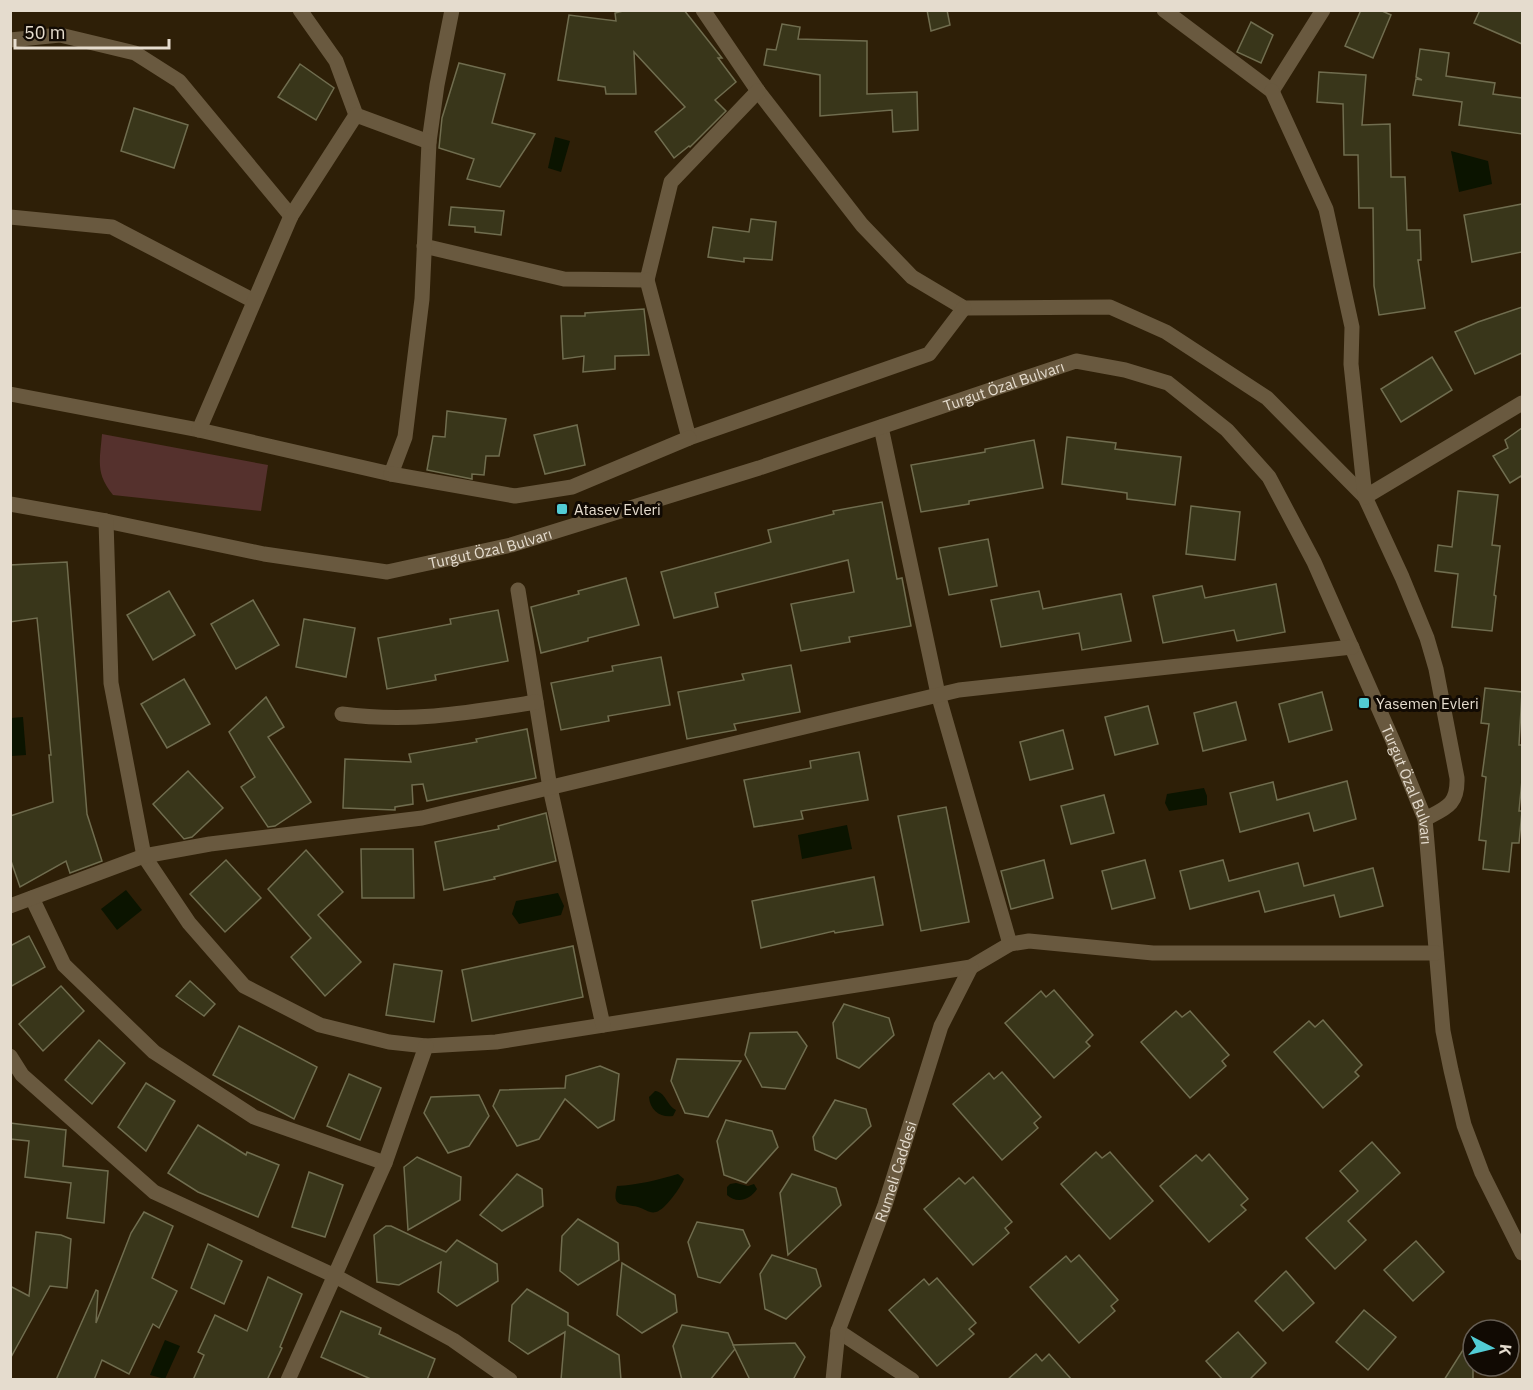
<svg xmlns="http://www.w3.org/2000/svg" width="1533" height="1390" font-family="'IBM Plex Sans',sans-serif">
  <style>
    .green { fill: #55312d }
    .water { fill: #0b1400 }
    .building { fill: #39361a; stroke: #706d4f; stroke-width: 1.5 }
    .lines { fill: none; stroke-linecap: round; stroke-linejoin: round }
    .minor { stroke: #69593f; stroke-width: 15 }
    .poi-dot { fill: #52ccd5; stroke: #110a03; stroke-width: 2 }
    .labels { text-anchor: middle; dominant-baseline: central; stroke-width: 6; stroke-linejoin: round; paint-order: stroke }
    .street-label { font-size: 15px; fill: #e5dcce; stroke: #110a03 }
    .poi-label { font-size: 15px; fill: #e5dcce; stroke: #110a03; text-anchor: start }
  </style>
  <rect width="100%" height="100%" fill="#2e1f07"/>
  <path class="green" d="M102,434L268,465L261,511L113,495C95,473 100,460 102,434Z"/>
  <g class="water">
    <polygon points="555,137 570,141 561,172 548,168"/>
    <polygon points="1451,151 1488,161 1492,184 1459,192"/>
    <polygon points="23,717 26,755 11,756 11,718"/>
    <polygon points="1204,788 1207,796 1207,805 1169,811 1165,803 1167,794"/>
    <polygon points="847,825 852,849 802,859 798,835"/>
    <polygon points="126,890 142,910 117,930 101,909"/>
    <polygon points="558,893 564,906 561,915 519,924 512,914 516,901"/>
    <path d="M655,1091C666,1092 666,1105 676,1110L673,1116C661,1118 650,1111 649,1097Z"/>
    <path d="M678,1174L684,1179C681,1187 665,1210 656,1212C650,1214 645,1209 638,1207C623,1203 611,1209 617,1186C638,1185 657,1180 678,1174Z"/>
    <path d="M736,1183L748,1186L754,1184L757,1189C750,1200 737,1204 727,1195V1187L730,1184Z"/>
    <polygon points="165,1340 180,1346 165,1379 150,1375"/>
  </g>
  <g class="building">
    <polygon points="627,10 684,10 722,58 718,58 736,82 715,100 726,111 690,147 689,146 674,158 655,132 685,107 634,52 636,94 606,94 605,87 558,80 569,15 616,21 615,13"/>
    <polygon points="927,10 947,10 950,25 931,31"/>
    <polygon points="1361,10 1380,10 1391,15 1373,58 1345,46"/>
    <polygon points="1480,10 1522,10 1522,44 1474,23"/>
    <polygon points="1251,22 1273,35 1261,63 1237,52"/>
    <polygon points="782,24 800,27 798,39 867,41 867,94 917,92 918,130 893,132 892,110 820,116 820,75 764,65 767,49 776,50"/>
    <polygon points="1420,49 1449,53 1446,76 1495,83 1493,94 1522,98 1522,134 1459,125 1462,102 1413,95 1416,79 1422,80 1416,77"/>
    <polygon points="459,63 505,74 492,123 535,134 500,187 467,179 474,159 439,148 442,118"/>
    <polygon points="300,64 334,88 316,120 278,97"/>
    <polygon points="1319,72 1366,75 1362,125 1390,124 1391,177 1405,177 1407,230 1420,230 1421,260 1418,260 1425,308 1379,315 1374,286 1373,208 1359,208 1358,155 1344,155 1343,104 1317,102"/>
    <polygon points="134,108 188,125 174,168 121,151"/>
    <polygon points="1522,204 1522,252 1472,262 1464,215"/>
    <polygon points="451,207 504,211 501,235 475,232 475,227 449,225"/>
    <polygon points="751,219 776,222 772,260 744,258 744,262 708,257 713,227 749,232"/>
    <polygon points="1522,307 1522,353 1475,374 1455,332 1478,322"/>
    <polygon points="644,309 649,355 615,356 615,369 583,372 584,356 563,359 561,316 585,316 585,313"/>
    <polygon points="1432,357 1452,390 1401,422 1381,389"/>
    <polygon points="447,411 506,419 499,456 486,456 484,475 472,474 472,479 427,470 433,436 445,437"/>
    <polygon points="577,425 585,465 545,474 534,435"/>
    <polygon points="1522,428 1522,479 1521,476 1510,483 1493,456 1508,448 1505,440"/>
    <polygon points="1067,437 1116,443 1115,449 1181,457 1175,505 1127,499 1127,493 1062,484"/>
    <polygon points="1034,440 1043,488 969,501 969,504 921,512 911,465 985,452 985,449"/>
    <polygon points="1458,491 1498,495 1492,545 1500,546 1494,595 1496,596 1492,631 1452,627 1458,574 1435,571 1438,545 1452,547"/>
    <polygon points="882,502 897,579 902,578 911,626 849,637 850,642 801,651 791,604 854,592 848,560 715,593 718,607 674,618 661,572 771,542 768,530 834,514 833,511"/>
    <polygon points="1191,506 1240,512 1235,560 1186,554"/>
    <polygon points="988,539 997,586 949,595 939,548"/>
    <polygon points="67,562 87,814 102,861 70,873 66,861 20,887 10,858 10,816 53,802 49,755 51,755 37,618 10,622 10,565"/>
    <polygon points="626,578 639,625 588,638 588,641 541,653 531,607 579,594 578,591"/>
    <polygon points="1276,584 1285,632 1237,641 1234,630 1163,643 1153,596 1202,586 1205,598"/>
    <polygon points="169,591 195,635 153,660 127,615"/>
    <polygon points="1039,591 1043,609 1121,594 1131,641 1082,650 1079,633 1001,647 991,600"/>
    <polygon points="253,600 279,645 236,669 211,624"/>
    <polygon points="498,610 508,661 435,675 436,680 387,689 378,638 451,624 450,619"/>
    <polygon points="304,619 355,628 346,677 296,667"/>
    <polygon points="661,657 670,705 608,716 609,721 561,730 551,683 613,671 612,666"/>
    <polygon points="791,665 800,712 734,724 736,730 687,739 678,692 744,680 742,674"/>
    <polygon points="184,679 210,724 167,748 141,704"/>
    <polygon points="1485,688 1522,692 1519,745 1522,745 1522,780 1519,811 1522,811 1519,843 1512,843 1509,872 1483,869 1486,841 1479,840 1486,777 1482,776 1489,724 1481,723"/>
    <polygon points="1322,692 1332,730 1289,742 1279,704"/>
    <polygon points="266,697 284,727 268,737 311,802 275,826 268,827 241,787 255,777 229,732"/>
    <polygon points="1236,702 1246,740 1203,751 1194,713"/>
    <polygon points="1148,706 1158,744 1115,755 1105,717"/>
    <polygon points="527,729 536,778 427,801 423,784 412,785 413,804 395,807 395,810 343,808 345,759 411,762 409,754 477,742 476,739"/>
    <polygon points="1063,730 1073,769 1030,780 1020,742"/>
    <polygon points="859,752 868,800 801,811 803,819 754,827 744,780 811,768 810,761"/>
    <polygon points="188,771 223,808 192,837 184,839 153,804"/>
    <polygon points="1347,781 1356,819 1314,831 1309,813 1240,832 1230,793 1273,782 1277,800"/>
    <polygon points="1104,795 1114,833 1071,844 1061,806"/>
    <polygon points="946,807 969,922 921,931 898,816"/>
    <polygon points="546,813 556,861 494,877 495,879 444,890 435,842 499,829 498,826"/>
    <polygon points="361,849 413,849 414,898 362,898"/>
    <polygon points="306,850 343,892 318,915 361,962 325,996 291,957 311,938 268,889"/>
    <polygon points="226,860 261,898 225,932 190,894"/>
    <polygon points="1044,860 1053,898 1011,909 1001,871"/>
    <polygon points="1145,860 1155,898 1112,909 1102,871"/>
    <polygon points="1223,860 1229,881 1298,863 1304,886 1373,868 1383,906 1340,917 1334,895 1265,912 1259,891 1190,909 1180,871"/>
    <polygon points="874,877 883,925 835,933 834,931 761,948 752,901"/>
    <polygon points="29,936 45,967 10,987 10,946"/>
    <polygon points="573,946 583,997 472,1021 462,970"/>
    <polygon points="394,964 442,971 434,1022 386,1015"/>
    <polygon points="190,981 215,1004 204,1016 176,996"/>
    <polygon points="61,986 84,1011 43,1051 19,1024"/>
    <polygon points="1054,990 1093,1035 1086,1042 1090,1046 1054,1078 1005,1023 1041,991 1046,997"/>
    <polygon points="844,1004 889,1018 894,1035 859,1068 837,1058 833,1023"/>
    <polygon points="1176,1011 1182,1017 1190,1011 1229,1055 1222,1061 1226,1066 1190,1098 1141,1042"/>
    <polygon points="1323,1020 1362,1065 1355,1072 1359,1076 1323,1108 1274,1052 1309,1021 1315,1027"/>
    <polygon points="239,1026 317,1067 294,1119 213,1075"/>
    <polygon points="797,1032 807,1046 785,1089 762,1087 745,1055 750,1033"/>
    <polygon points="99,1040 125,1063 92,1104 65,1080"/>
    <polygon points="677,1059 741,1061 708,1117 685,1113 671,1081"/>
    <polygon points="600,1066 619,1074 614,1120 598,1128 565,1099 539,1139 517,1146 493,1106 500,1090 565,1088 566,1076"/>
    <polygon points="1002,1072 1041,1117 1034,1123 1038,1128 1002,1160 953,1104 989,1073 994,1079"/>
    <polygon points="349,1074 381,1088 360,1140 327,1126"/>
    <polygon points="146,1083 175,1101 146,1151 118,1127"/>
    <polygon points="479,1095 489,1116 469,1146 448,1153 424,1113 431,1097"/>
    <polygon points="835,1100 866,1109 871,1126 836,1159 815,1150 813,1137"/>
    <polygon points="726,1120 772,1131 778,1147 746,1183 724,1175 717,1141"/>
    <polygon points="10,1123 66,1130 63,1166 108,1171 104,1223 67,1218 71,1183 25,1177 29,1141 10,1139"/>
    <polygon points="198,1125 246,1155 247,1152 279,1165 258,1217 198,1192 168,1173"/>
    <polygon points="1372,1142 1400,1173 1348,1221 1366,1240 1335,1269 1306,1238 1358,1191 1340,1171"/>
    <polygon points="1096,1152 1102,1158 1110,1152 1153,1201 1110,1239 1061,1184"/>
    <polygon points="1209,1154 1248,1199 1241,1205 1246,1210 1209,1242 1160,1186 1196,1155 1202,1161"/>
    <polygon points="417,1157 461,1177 460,1200 408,1230 404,1167"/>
    <polygon points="309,1172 343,1185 325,1237 292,1227"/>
    <polygon points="517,1174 542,1189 543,1206 502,1231 480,1215"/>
    <polygon points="792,1174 836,1188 841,1205 788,1255 780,1193"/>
    <polygon points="973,1177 1012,1222 1005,1228 1009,1233 973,1265 924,1209 959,1178 965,1184"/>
    <polygon points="144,1212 173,1226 152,1278 177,1291 159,1328 153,1324 129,1374 102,1360 94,1380 56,1380 96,1290 98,1291 96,1323 131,1233"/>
    <polygon points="578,1219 618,1243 619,1260 578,1285 560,1271 562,1236"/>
    <polygon points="697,1222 743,1230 750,1246 720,1283 698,1277 688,1242"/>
    <polygon points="386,1226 391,1226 446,1252 457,1240 497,1264 498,1281 457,1306 438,1292 441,1262 399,1285 377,1282 374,1235"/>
    <polygon points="36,1232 61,1235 71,1239 67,1288 50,1286 10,1359 10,1286 29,1296"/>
    <polygon points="1416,1241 1444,1272 1413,1301 1384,1270"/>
    <polygon points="208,1244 242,1261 224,1304 191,1288"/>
    <polygon points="772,1255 816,1269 821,1286 786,1319 765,1309 760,1274"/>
    <polygon points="1079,1255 1118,1300 1111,1306 1115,1311 1079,1343 1030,1287 1066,1256 1071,1262"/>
    <polygon points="622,1263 675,1295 677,1312 642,1333 617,1315"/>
    <polygon points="1286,1271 1314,1303 1283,1331 1255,1301"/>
    <polygon points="268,1277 302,1294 280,1347 282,1348 267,1380 193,1380 204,1355 198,1352 215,1315 247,1331"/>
    <polygon points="937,1278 976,1323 969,1329 974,1334 937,1366 889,1310 924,1279 929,1285"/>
    <polygon points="527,1289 568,1313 568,1325 619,1355 621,1380 561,1380 565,1332 528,1354 509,1341 512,1305"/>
    <polygon points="1364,1310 1396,1337 1368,1370 1336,1342"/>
    <polygon points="341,1311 381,1328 379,1334 435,1359 427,1380 373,1380 321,1357"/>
    <polygon points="682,1325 728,1333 735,1349 710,1380 682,1380 673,1346"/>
    <polygon points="1238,1332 1266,1363 1249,1380 1223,1380 1206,1361"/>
    <polygon points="1473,1334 1473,1380 1444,1380"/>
    <polygon points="795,1343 805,1357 793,1380 750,1380 733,1345"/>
    <polygon points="1036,1354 1042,1361 1049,1354 1072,1380 1007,1380"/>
  </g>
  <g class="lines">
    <g class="minor">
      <polyline points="300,10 336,61 356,115"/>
      <path d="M703,10L758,91L862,225L912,277L964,308L1110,307L1166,332L1267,398L1365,497L1402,577L1427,638L1436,669L1457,778C1458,805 1446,808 1425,819"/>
      <polyline points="1164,10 1272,91 1323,10"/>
      <polyline points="10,40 60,35 135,53 179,81 291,216"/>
      <polyline points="1272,91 1326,209 1352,327 1351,364 1365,497 1522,403"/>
      <polyline points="10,217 112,227 254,301"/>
      <polyline points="424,246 564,279 647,280 671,182 758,91"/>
      <polyline points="647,280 689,438 929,354 964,308"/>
      <polyline points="10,394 199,430 391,474 405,437 422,299 429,142 437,85 452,10"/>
      <polyline points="881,427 938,694 1010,944"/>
      <polyline points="199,430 291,216 356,115 429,142"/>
      <polyline points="391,474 515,496 572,487 689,438"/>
      <path id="s1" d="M10,504L106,521L264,554L387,572L511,545L759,468L1076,361L1125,370L1168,383L1227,430L1269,477L1314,562L1393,741L1425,819L1443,1031L1451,1070L1464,1125L1482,1173L1522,1253"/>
      <polyline points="106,521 111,683 144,856 189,923 244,986 320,1025 389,1042 426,1046 496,1042 971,967 1010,944 1029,941 1153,953 1436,953"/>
      <polyline points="518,590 550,788 603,1025"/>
      <path d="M342,714C412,723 467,713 536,702"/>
      <polyline points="32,898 64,965 154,1052 254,1117 385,1163"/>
      <polyline points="10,906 144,856 210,844 422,818 959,690 1352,647"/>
      <polyline points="10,1056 22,1075 154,1192 335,1276 453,1340 510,1380"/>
      <polyline points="838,1331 912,1380"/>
      <polyline points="288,1380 385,1163 426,1046"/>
      <path id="s2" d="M833,1380L838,1331L885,1205L941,1026L971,967"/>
    </g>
  </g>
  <g class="poi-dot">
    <rect x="556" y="503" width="12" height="12" rx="3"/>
    <rect x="1358" y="697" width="12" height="12" rx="3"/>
  </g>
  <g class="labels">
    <g class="street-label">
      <text stroke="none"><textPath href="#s1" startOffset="1028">Turgut Özal Bulvarı</textPath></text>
      <text stroke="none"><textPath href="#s1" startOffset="489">Turgut Özal Bulvarı</textPath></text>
      <text stroke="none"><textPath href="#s1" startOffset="1676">Turgut Özal Bulvarı</textPath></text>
      <text stroke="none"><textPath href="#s2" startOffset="219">Rumeli Caddesi</textPath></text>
    </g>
    <g class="poi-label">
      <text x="574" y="509">Atasev Evleri</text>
      <text x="1376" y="703">Yasemen Evleri</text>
    </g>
  </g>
  <rect width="1533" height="1390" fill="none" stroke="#e5dcce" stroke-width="24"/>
  <g transform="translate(1491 1348) rotate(97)"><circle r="28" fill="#110a03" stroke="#665e54" stroke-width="1.5"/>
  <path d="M0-4.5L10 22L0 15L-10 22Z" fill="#52ccd5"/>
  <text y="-9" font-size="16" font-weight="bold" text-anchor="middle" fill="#e5dcce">K</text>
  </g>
  <path d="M15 39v9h154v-9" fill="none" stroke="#e5dcce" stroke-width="3"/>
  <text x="24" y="39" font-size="18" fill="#e5dcce" stroke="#110a03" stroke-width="4.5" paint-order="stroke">50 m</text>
</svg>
